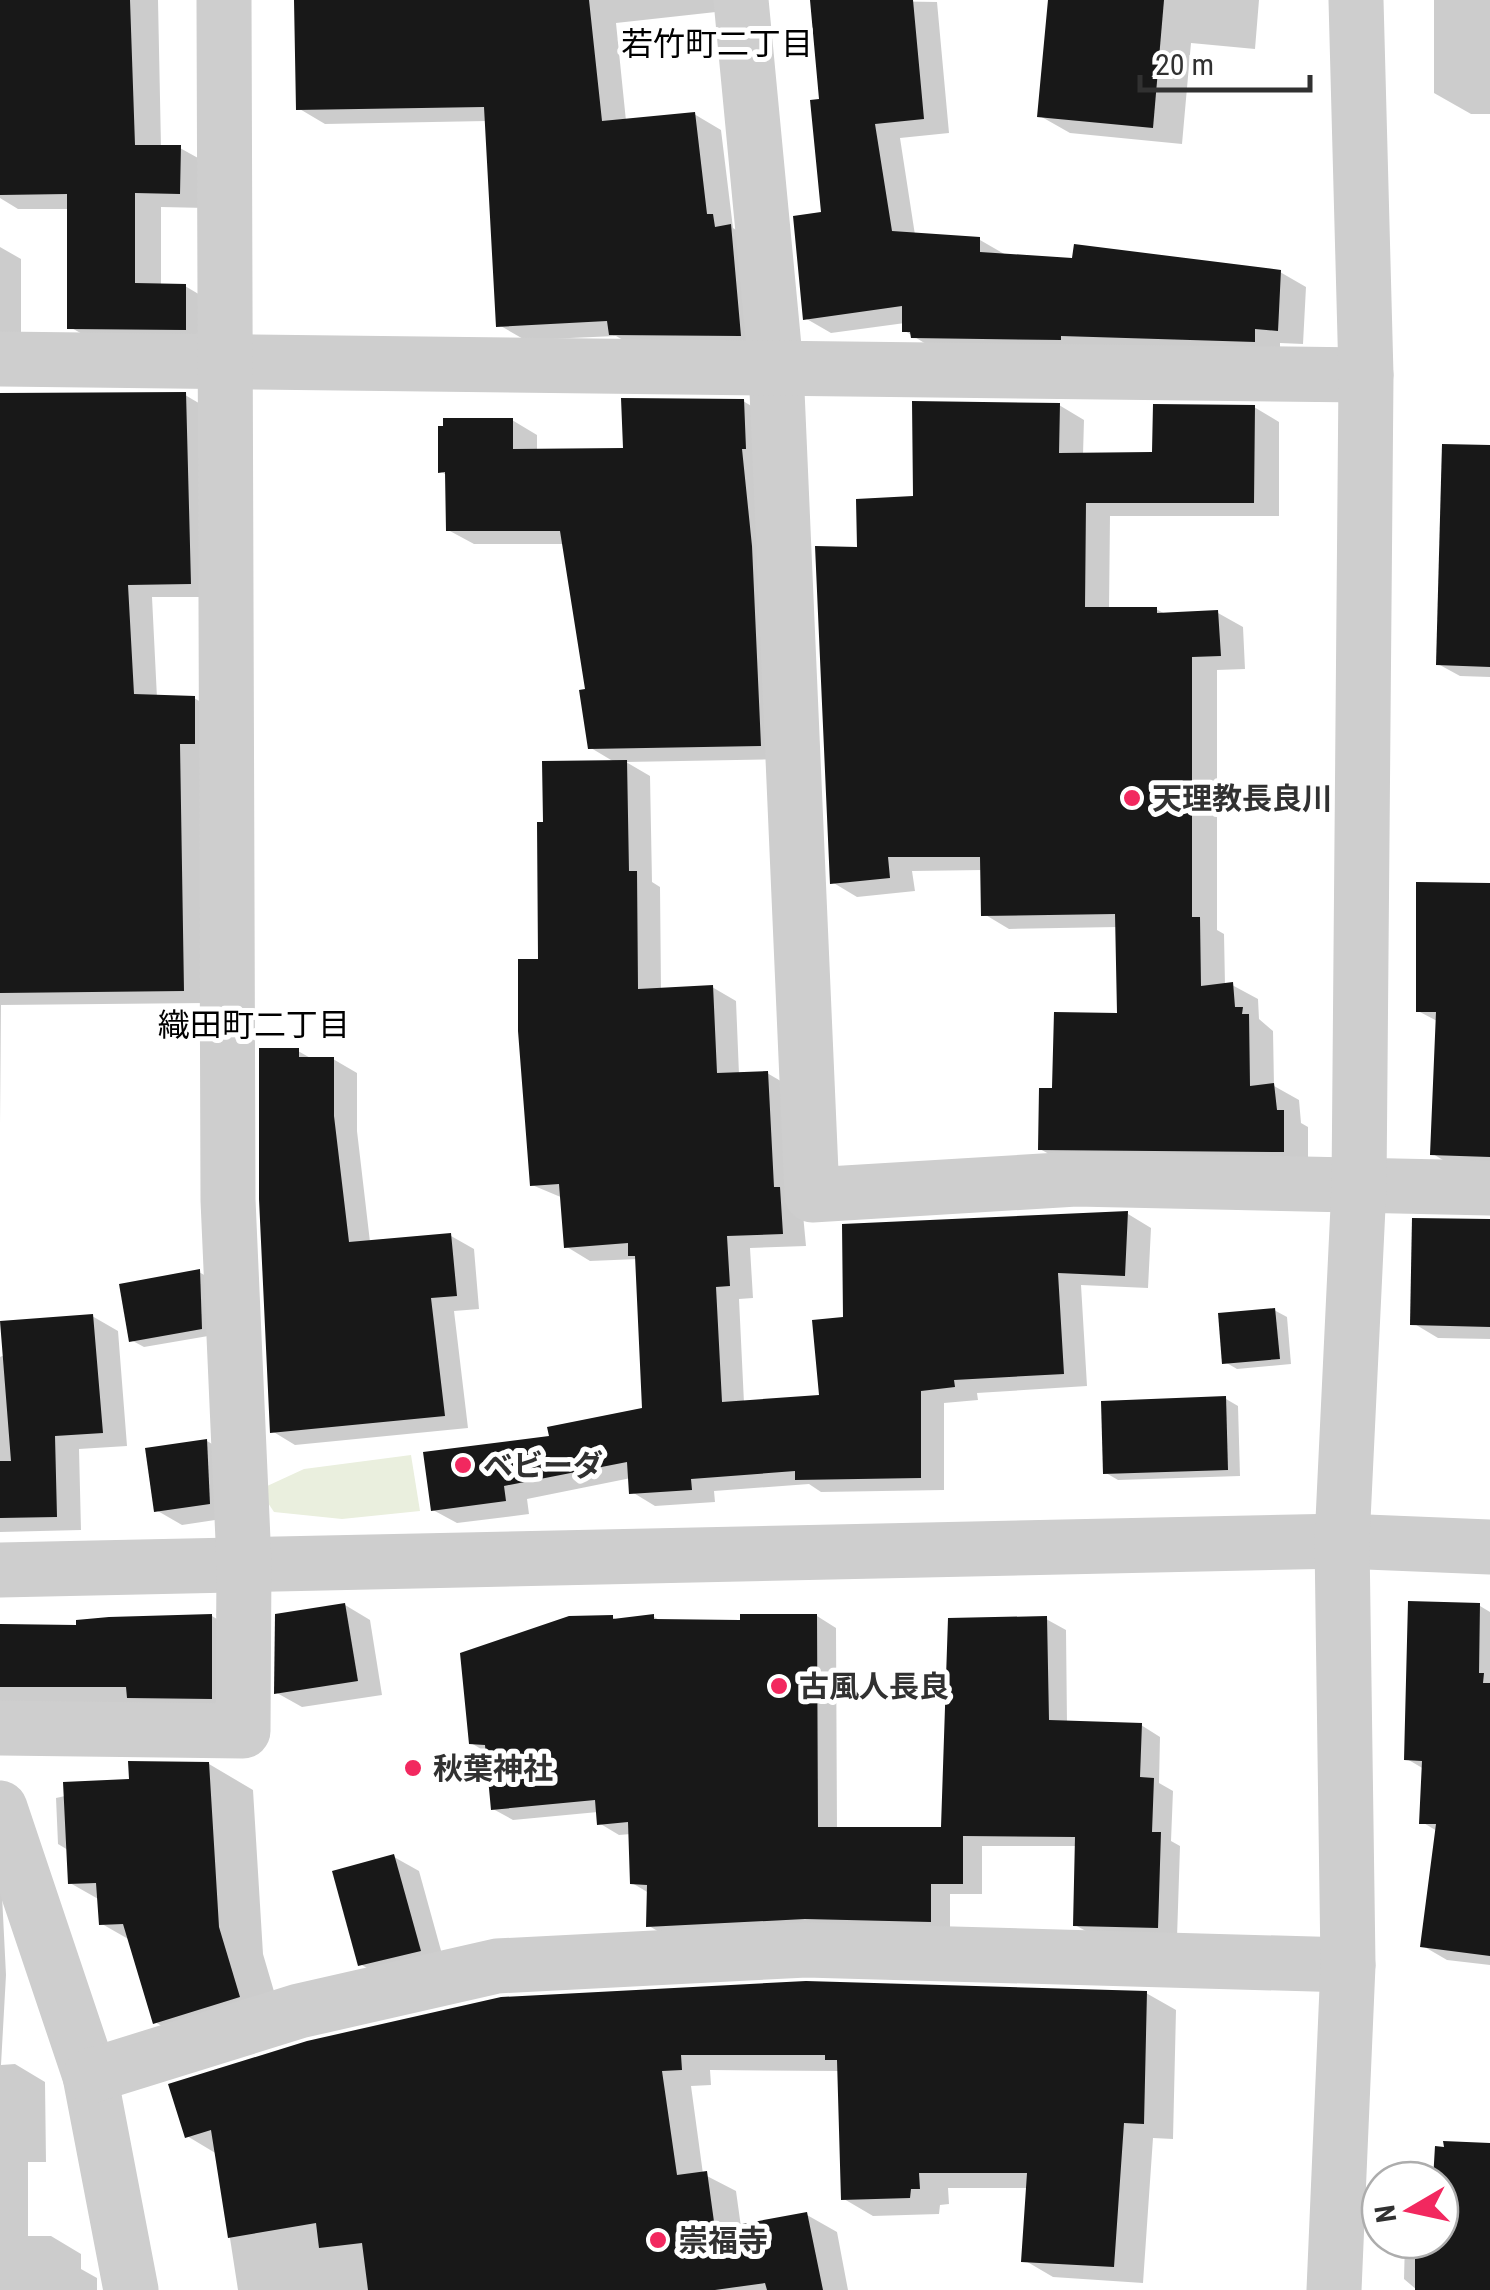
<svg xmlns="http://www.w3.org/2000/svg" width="1490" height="2290" font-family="'Roboto Condensed','Noto Sans JP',sans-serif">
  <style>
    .green { fill: #eaefde }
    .shadow { fill: #0003 }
    .building { fill: #181818 }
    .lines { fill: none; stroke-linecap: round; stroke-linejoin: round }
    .minor { stroke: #cecece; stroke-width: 55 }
    .poi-dot { fill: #f2285f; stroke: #fff; stroke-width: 4 }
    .labels { text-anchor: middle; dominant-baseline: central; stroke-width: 10; stroke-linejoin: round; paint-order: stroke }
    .poi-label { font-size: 30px; font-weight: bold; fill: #313131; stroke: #fff; text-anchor: start }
    .neighbourhood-label { font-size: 32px; fill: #000; stroke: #fff }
  </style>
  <rect width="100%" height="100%" fill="#fff"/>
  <polygon class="green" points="411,1455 420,1511 342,1519 274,1512 264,1497 265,1487 304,1469"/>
  <g class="shadow">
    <polygon points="0,0 158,0 161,147 180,148 207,163 206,208 161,207 161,286 185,286 212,302 212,344 96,342 70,327 69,209 18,209 0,198"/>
    <polygon points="296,0 732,0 734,10 616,23 626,121 694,114 721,130 733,228 757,242 767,350 639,349 616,336 525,340 499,325 487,121 325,124 298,108"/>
    <polygon points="813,0 937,2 949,133 900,138 915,235 980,240 1006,255 1280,272 1306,287 1303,344 1280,343 1280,356 939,352 905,331 905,323 831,333 805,318 824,214 822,101"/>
    <polygon points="1051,0 1259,0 1255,49 1191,43 1182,144 1070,133 1040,116"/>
    <polygon points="1434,0 1490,0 1490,114 1471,114 1434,93"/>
    <polygon points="0,247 21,259 21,338 0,338"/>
    <polygon points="0,395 185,395 209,409 214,597 152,597 157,698 194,698 218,712 207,1003 1,1005 0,1124"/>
    <polygon points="743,401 768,416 785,759 626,762 650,776 652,882 660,887 661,990 712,987 736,1001 739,1074 767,1073 791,1087 806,1246 750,1248 753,1298 739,1299 744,1403 822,1398 846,1319 1128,1214 1151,1228 1148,1288 1081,1285 1087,1386 977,1393 978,1400 944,1403 944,1490 821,1492 809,1484 714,1491 715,1502 655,1506 632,1492 631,1478 527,1499 529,1514 457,1523 433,1510 552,1438 645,1410 638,1259 590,1261 567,1247 563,1198 532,1185 545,825 616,763 591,748 588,691 565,544 474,544 448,530 448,476 440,471 512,420 537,435 537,451 626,450"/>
    <polygon points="1059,405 1084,420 1083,455 1155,455 1254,407 1279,422 1279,516 1110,516 1109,609 1156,609 1167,615 1218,613 1243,627 1245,669 1217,670 1217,930 1224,934 1225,985 1232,985 1258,999 1259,1019 1273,1031 1274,1086 1299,1100 1301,1123 1308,1127 1308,1165 1065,1163 1040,1149 1054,1090 1120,1016 1118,927 1009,929 984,914 983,870 912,871 915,891 857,897 832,882 860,549 916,498"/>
    <polygon points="1490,447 1490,677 1460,676 1438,664"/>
    <polygon points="1490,885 1490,1169 1458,1169 1433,1154 1439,1022 1418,1011"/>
    <polygon points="298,1051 314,1060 333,1059 357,1073 357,1131 370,1242 451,1236 474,1249 479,1309 454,1311 468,1428 295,1445 272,1431"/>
    <polygon points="1490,1222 1490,1339 1438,1338 1413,1323"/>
    <polygon points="199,1272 211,1279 214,1335 144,1347 131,1340"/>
    <polygon points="1274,1310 1287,1317 1291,1364 1237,1369 1225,1362"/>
    <polygon points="92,1316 118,1331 127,1446 79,1449 81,1530 0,1532 0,1357"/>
    <polygon points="1226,1399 1238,1406 1240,1476 1118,1480 1106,1473"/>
    <polygon points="207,1441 232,1456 235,1517 182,1525 156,1510"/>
    <polygon points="345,1605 370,1620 382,1695 302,1707 277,1693"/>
    <polygon points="1480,1606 1490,1612 1490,1965 1447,1960 1423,1946 1437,1831 1422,1822 1424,1769 1407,1759"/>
    <polygon points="212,1616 241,1634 241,1715 0,1723 0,1624 78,1627"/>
    <polygon points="817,1616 836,1628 837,1829 944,1829 1046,1619 1066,1630 1067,1723 1141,1725 1160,1737 1159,1783 1173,1791 1171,1841 1180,1846 1177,1938 1095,1936 1075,1925 1078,1846 982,1846 982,1894 950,1894 950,1932 668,1937 649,1926 649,1893 632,1883 631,1834 619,1835 599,1823 598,1812 513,1820 493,1809 486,1752 471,1743 612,1617 619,1621 654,1617 661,1621 742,1623"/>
    <polygon points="209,1764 253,1790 263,1954 283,2022 199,2048 155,2022 130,1940 102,1924 100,1900 70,1883 68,1850 58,1844 56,1798"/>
    <polygon points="0,1855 6,1975 1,2065 15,2064 45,2082 46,2162 28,2162 28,2236 51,2236 81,2254 81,2269 97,2278 97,2290 0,2290"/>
    <polygon points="394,1857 419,1871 445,1965 386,1979 360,1964"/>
    <polygon points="1146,1993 1176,2010 1173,2139 1153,2138 1143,2283 1053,2277 1024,2260 1028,2188 948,2188 949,2204 940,2205 939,2214 873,2216 844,2199 840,2071 710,2070 711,2085 691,2086 703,2174 736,2191 741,2227 807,2215 837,2232 848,2290 238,2290 217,2154 187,2136 171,2086"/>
    <polygon points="1490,2146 1490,2290 1417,2290 1404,2279 1405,2240 1440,2240 1440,2180 1436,2180"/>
  </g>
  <g class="building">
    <polygon points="0,0 130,0 135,145 181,145 180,194 135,193 135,283 186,284 186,330 67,329 67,194 0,195"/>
    <polygon points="294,0 589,0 602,121 695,112 707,214 713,214 715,227 731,224 741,336 609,335 607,321 496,327 484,107 296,110"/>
    <polygon points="810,0 913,0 924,119 875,124 892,231 980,237 980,252 1072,258 1074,244 1281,270 1278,331 1255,329 1255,342 1061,336 1061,340 911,338 910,332 902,332 902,306 803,320 793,216 821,212 810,100 819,99"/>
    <polygon points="1048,0 1164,0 1153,128 1037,117"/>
    <polygon points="186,392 191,584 128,585 134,694 195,696 195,744 180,744 184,991 0,993 0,393"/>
    <polygon points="621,398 744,399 746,449 742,449 752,546 761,746 588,749 579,690 585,689 560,531 446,531 445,472 438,473 438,426 443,426 443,418 513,418 513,449 623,448"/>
    <polygon points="912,401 1060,403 1059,453 1152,452 1153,404 1255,405 1254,503 1086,503 1085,607 1157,607 1157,613 1218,610 1221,656 1192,657 1192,917 1200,917 1201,986 1233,982 1235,1007 1243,1007 1242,1014 1249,1014 1250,1086 1274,1083 1277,1110 1284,1110 1284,1152 1038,1150 1039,1088 1052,1088 1054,1012 1117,1013 1115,914 981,916 980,857 888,857 890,878 830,884 815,546 857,547 856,499 913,496"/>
    <polygon points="1442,444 1490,445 1490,667 1436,665"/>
    <polygon points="627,760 629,871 637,871 638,989 713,985 717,1073 768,1071 774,1187 780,1187 783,1234 727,1236 730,1286 716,1287 722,1402 819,1395 812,1320 843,1317 842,1224 1128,1211 1125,1276 1058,1273 1064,1374 954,1380 955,1387 921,1391 921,1478 795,1480 795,1471 691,1479 692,1490 629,1494 627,1462 504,1486 506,1501 431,1511 423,1452 549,1436 547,1427 642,1408 635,1256 628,1256 628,1243 564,1248 559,1184 530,1186 518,1031 518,959 538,959 537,822 543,822 542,761"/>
    <polygon points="1416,882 1490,883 1490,1157 1430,1155 1436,1012 1416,1012"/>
    <polygon points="259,1048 299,1048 299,1057 334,1057 334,1116 349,1242 451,1233 457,1296 431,1298 445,1416 270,1433 259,1199"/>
    <polygon points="1412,1218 1490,1219 1490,1327 1410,1325"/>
    <polygon points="200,1269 202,1329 129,1342 119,1284"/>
    <polygon points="1275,1308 1280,1359 1222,1364 1218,1313"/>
    <polygon points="93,1314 103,1433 55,1436 57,1517 0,1518 0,1461 11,1461 0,1321"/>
    <polygon points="1226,1396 1228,1470 1103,1474 1101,1401"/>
    <polygon points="207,1439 210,1504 154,1512 145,1448"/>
    <polygon points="1408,1601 1480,1603 1479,1673 1484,1673 1483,1683 1490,1683 1490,1956 1420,1947 1436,1824 1419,1824 1422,1761 1404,1760"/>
    <polygon points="345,1603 358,1681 274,1694 275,1614"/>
    <polygon points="212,1614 212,1699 127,1698 126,1687 0,1687 0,1624 76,1625 76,1620 109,1617"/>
    <polygon points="654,1614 654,1619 740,1620 740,1614 817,1614 818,1827 941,1827 948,1618 1047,1616 1049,1720 1142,1723 1140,1777 1154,1778 1152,1832 1161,1832 1158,1928 1073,1926 1075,1837 963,1836 963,1884 931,1884 931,1922 805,1919 646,1927 647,1885 630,1884 628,1822 597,1825 595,1800 491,1810 485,1745 469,1744 460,1653 569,1616 613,1615 613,1619"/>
    <polygon points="128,1761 209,1762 219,1927 240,1997 153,2024 123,1924 99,1925 96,1883 68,1884 63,1782 129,1779"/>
    <polygon points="394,1854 421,1951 358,1966 332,1871"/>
    <polygon points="806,1981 1147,1991 1144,2124 1124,2123 1114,2267 1021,2262 1027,2173 919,2173 920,2189 911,2189 910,2198 841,2200 837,2060 825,2060 825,2055 681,2055 682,2070 662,2071 677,2175 707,2171 715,2229 807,2212 823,2290 767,2290 765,2283 715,2290 368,2290 362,2243 319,2248 316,2223 228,2238 211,2130 185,2138 168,2084 307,2041 501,1997"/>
    <polygon points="1443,2141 1490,2143 1490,2290 1415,2290 1415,2240 1440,2240 1440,2180 1433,2180 1435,2146 1444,2147"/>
  </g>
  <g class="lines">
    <g class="minor">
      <polyline points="741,0 776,368 812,1195 1076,1179 1490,1188"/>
      <polyline points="0,359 1366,375"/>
      <polyline points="0,1570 1342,1541 1490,1547"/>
      <polyline points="0,1728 243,1731 244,1563 228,1200 224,0"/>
      <polyline points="0,1808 90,2076 131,2290"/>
      <polyline points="90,2076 299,2011 497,1966 806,1950 1348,1965"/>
      <polyline points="1334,2290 1348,1965 1342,1541 1359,1186 1366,375 1356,0"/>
    </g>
  </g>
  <g class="poi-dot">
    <circle cx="1132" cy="798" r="10"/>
    <circle cx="463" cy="1465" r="10"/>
    <circle cx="779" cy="1686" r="10"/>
    <circle cx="413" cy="1768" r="10"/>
    <circle cx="658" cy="2240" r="10"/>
  </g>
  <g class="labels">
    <g class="poi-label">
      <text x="1152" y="798">天理教長良川</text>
      <text x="483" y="1465">ベビーダ</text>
      <text x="799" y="1686">古風人長良</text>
      <text x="433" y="1768">秋葉神社</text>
      <text x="678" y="2240">崇福寺</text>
    </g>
    <g class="neighbourhood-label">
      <text x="717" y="44">若竹町二丁目</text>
      <text x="254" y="1025">織田町二丁目</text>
    </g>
  </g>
  <g transform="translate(1410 2210) rotate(261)"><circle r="48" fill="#ffffff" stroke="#adadad" stroke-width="2.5"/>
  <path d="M0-8L18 38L0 25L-18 38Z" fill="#f2285f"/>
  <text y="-15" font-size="28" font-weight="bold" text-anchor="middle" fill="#313131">N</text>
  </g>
  <path d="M1140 75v15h170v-15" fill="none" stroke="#313131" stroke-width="5"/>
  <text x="1155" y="75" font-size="30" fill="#313131" stroke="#ffffff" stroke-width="8" paint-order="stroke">20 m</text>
</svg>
